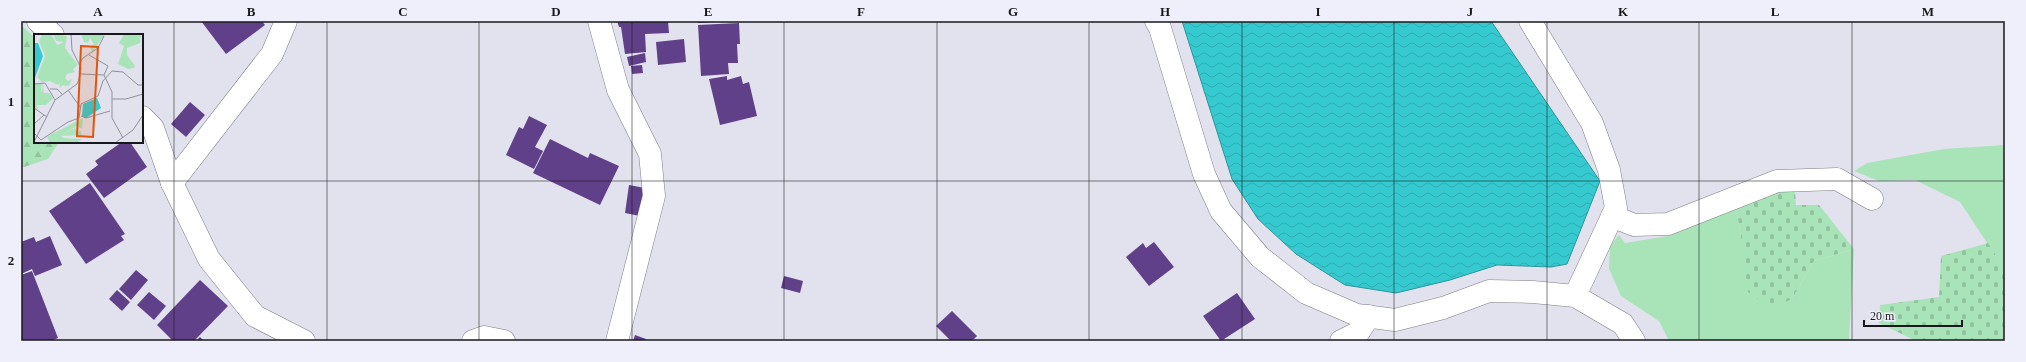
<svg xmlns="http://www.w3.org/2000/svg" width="2026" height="362" font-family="'Times New Roman',serif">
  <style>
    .green { fill: #a9e4b9 }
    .forest { fill: url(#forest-firs) }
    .cemetery { fill: url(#cemetery-stones) }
    .water { fill: url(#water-waves); stroke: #2c959a }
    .building { fill: #61408a }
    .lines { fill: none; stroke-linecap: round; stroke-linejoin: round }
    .minor-casing { stroke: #7d7d88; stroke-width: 23 }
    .tertiary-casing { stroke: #7d7d88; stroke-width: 23 }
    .minor { stroke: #fff; stroke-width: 22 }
    .tertiary { stroke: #fff; stroke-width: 22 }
    .grid { fill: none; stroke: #18181c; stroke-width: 1; stroke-opacity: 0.55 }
    .inset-road { fill: none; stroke: #91919a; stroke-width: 1 }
    .view { fill: #de560d; fill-opacity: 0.15; stroke: #de560d; stroke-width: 2 }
    .inset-edge { fill: none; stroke: #18181c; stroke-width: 2 }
    .neatline { fill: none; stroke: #18181c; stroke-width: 1.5 }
    .grid-label { font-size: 13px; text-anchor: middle; font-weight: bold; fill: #18181c }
  </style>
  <defs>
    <pattern id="forest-firs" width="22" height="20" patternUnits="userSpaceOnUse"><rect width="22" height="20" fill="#a9e4b9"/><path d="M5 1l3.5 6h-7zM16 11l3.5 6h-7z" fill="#91c39e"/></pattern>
    <pattern id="cemetery-stones" width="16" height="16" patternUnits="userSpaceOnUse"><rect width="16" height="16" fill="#a9e4b9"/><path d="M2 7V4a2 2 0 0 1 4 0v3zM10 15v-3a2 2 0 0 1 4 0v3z" fill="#91c39e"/></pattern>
    <pattern id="water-waves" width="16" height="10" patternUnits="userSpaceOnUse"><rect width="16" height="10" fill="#34cad0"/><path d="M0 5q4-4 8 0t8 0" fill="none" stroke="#2dadb2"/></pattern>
  </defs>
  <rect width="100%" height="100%" fill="#e2e2ee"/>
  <g class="green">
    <polygon points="2005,145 2005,270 1960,202 1915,180 1879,181 1854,171 1867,163 1944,149"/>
    <polygon points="1735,204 1741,236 1792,299 1814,261 1854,249 1849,341 1669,341 1659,321 1621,296 1609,269 1610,246 1619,235 1625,243 1668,236"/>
  </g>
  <polygon class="forest" points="21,25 35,38 35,142 59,142 48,159 21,168"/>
  <g class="cemetery">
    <polygon points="1795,190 1796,205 1819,205 1854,249 1814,261 1792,299 1771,309 1748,292 1741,236 1735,204 1770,193"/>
    <polygon points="1988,243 2005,270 2005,341 1916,341 1879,323 1880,305 1939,297 1941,256"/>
  </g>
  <polygon class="water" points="1182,21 1491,21 1600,181 1567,264 1551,267 1497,265 1450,280 1396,293 1345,285 1296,254 1258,219 1232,179"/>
  <g class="building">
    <polygon points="201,21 262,21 265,25 226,54"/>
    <polygon points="617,21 668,21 669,33 645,34 646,52 625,54 621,27 619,27"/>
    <polygon points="698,21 714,21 714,22 698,23"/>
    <polygon points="739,23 740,44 737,44 738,63 728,63 729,74 701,76 698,25"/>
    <polygon points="684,39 686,62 658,65 656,42"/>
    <polygon points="645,53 646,62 629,66 627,57"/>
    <polygon points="642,65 643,73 632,74 631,66"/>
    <polygon points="727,76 727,80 741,76 743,84 749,82 757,116 720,125 709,79"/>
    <polygon points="190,102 205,115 186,137 171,124"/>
    <polygon points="529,116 547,125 535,147 543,151 534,169 506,155 519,127 523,129"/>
    <polygon points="550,139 588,158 590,153 619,166 600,205 533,173"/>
    <polygon points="122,142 130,142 147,167 104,198 86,174 98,165 95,161"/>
    <polygon points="90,183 125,234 121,236 124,240 86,264 49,211"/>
    <polygon points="629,185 645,188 640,216 625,213"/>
    <polygon points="50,236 62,265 35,276 32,269 21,274 21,242 34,237 36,242"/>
    <polygon points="1154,242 1174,267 1149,286 1126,257 1143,243 1146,248"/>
    <polygon points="136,270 148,280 131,300 119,289"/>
    <polygon points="32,271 58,338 51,341 21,341 21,275"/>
    <polygon points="784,276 803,281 800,293 781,288"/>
    <polygon points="200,280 228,306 194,341 173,341 157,325"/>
    <polygon points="117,290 130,302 122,311 109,299"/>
    <polygon points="149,292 166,306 154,320 137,305"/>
    <polygon points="1237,293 1255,319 1221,341 1203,316"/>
    <polygon points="952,311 977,336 972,341 951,341 936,326"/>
    <polygon points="635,335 646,339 645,341 633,341"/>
    <polygon points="200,337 204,341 196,341"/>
  </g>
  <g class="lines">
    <g class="minor-casing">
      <g id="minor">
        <polyline points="38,21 53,35"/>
        <polyline points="599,21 618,90 650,154 654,196 617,341"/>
        <polyline points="1530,21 1592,123 1609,170 1616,208 1575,296"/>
        <polyline points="142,117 153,128 172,183 209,259 255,316 304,341"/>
        <polyline points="172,183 272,54 286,21"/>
        <polyline points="1612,216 1634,225 1668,224 1777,181 1837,179 1872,199"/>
        <polyline points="473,341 484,337 504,341"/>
        <polyline points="1341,341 1359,332 1369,316"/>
      </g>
    </g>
    <g class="tertiary-casing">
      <polyline id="tertiary" points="1156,21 1160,28 1204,174 1221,211 1260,257 1306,293 1357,315 1395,320 1443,308 1489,291 1533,292 1575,296 1623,324 1634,341"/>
    </g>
    <use href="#minor" class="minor"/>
    <use href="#tertiary" class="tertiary"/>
  </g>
  <path class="grid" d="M174,21V341M327,21V341M479,21V341M632,21V341M784,21V341M937,21V341M1089,21V341M1242,21V341M1394,21V341M1547,21V341M1699,21V341M1852,21V341M21,181H2005"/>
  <g transform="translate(34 34)">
    <rect width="109" height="109" fill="#e2e2ee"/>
    <path d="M9,49L10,59H15L19,64L12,71H3L4,76L0,73V65L8,59ZM49,84L48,95L43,92L26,102L22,98Z" fill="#a9e4b9"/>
    <path d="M8,0H17L23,11L30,8L22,7L19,0L33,2L31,14L44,31L39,35L41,38L33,40L31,44L34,47L38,45L35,52L29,51L25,54L26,49L24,51L16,47L8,48L3,43L11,22L5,7ZM47,0H71L58,18L56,12L60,11L56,4L54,9L50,8ZM90,0H107L106,9L93,14V21L101,32L100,34L94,35L84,30L90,12L85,9ZM9,49L7,53L9,67L0,65V50ZM21,98L30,104L48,105L43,109H16L13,103Z" fill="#a9e4b9"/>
    <path d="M41,94L44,98L46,96L48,101L26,102Z" fill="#a9e4b9"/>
    <path d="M0,9H4L9,22L1,44ZM63,64L67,74L52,84L48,82L49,70Z" fill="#34cad0"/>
    <path class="inset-road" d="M55,21L74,32L70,41M46,29L49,24L64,14L70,2M47,40L70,41L78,58V84L89,104M0,50L11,49L21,66M16,55H23L29,61M34,56L46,73M78,65H92L109,60M0,74L13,83M47,82L52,84L76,77M0,90L10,81M0,99L7,106L34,88L45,84L47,70L64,62L69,47L78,37L89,38L104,51H109M0,108L21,66L43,50L45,45L47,34L38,16L37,0M81,109L99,96L109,81"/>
    <path class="view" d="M47,12L64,13L59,103L43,102Z"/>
    <rect width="109" height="109" class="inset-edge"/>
  </g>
  <rect width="2026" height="362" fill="none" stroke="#efeffb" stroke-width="44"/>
  <path d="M1864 320v6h98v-6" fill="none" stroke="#18181c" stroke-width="2"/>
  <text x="1870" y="320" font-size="12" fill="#18181c" stroke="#efeffb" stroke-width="3" paint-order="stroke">20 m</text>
  <rect x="22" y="22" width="1982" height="318" class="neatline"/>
  <g class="grid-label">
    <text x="98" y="16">A</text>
    <text x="251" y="16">B</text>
    <text x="403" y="16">C</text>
    <text x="556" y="16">D</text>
    <text x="708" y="16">E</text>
    <text x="861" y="16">F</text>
    <text x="1013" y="16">G</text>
    <text x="1165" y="16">H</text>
    <text x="1318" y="16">I</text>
    <text x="1470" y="16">J</text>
    <text x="1623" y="16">K</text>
    <text x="1775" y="16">L</text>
    <text x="1928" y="16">M</text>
    <text x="11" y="106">1</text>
    <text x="11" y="265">2</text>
  </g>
</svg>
